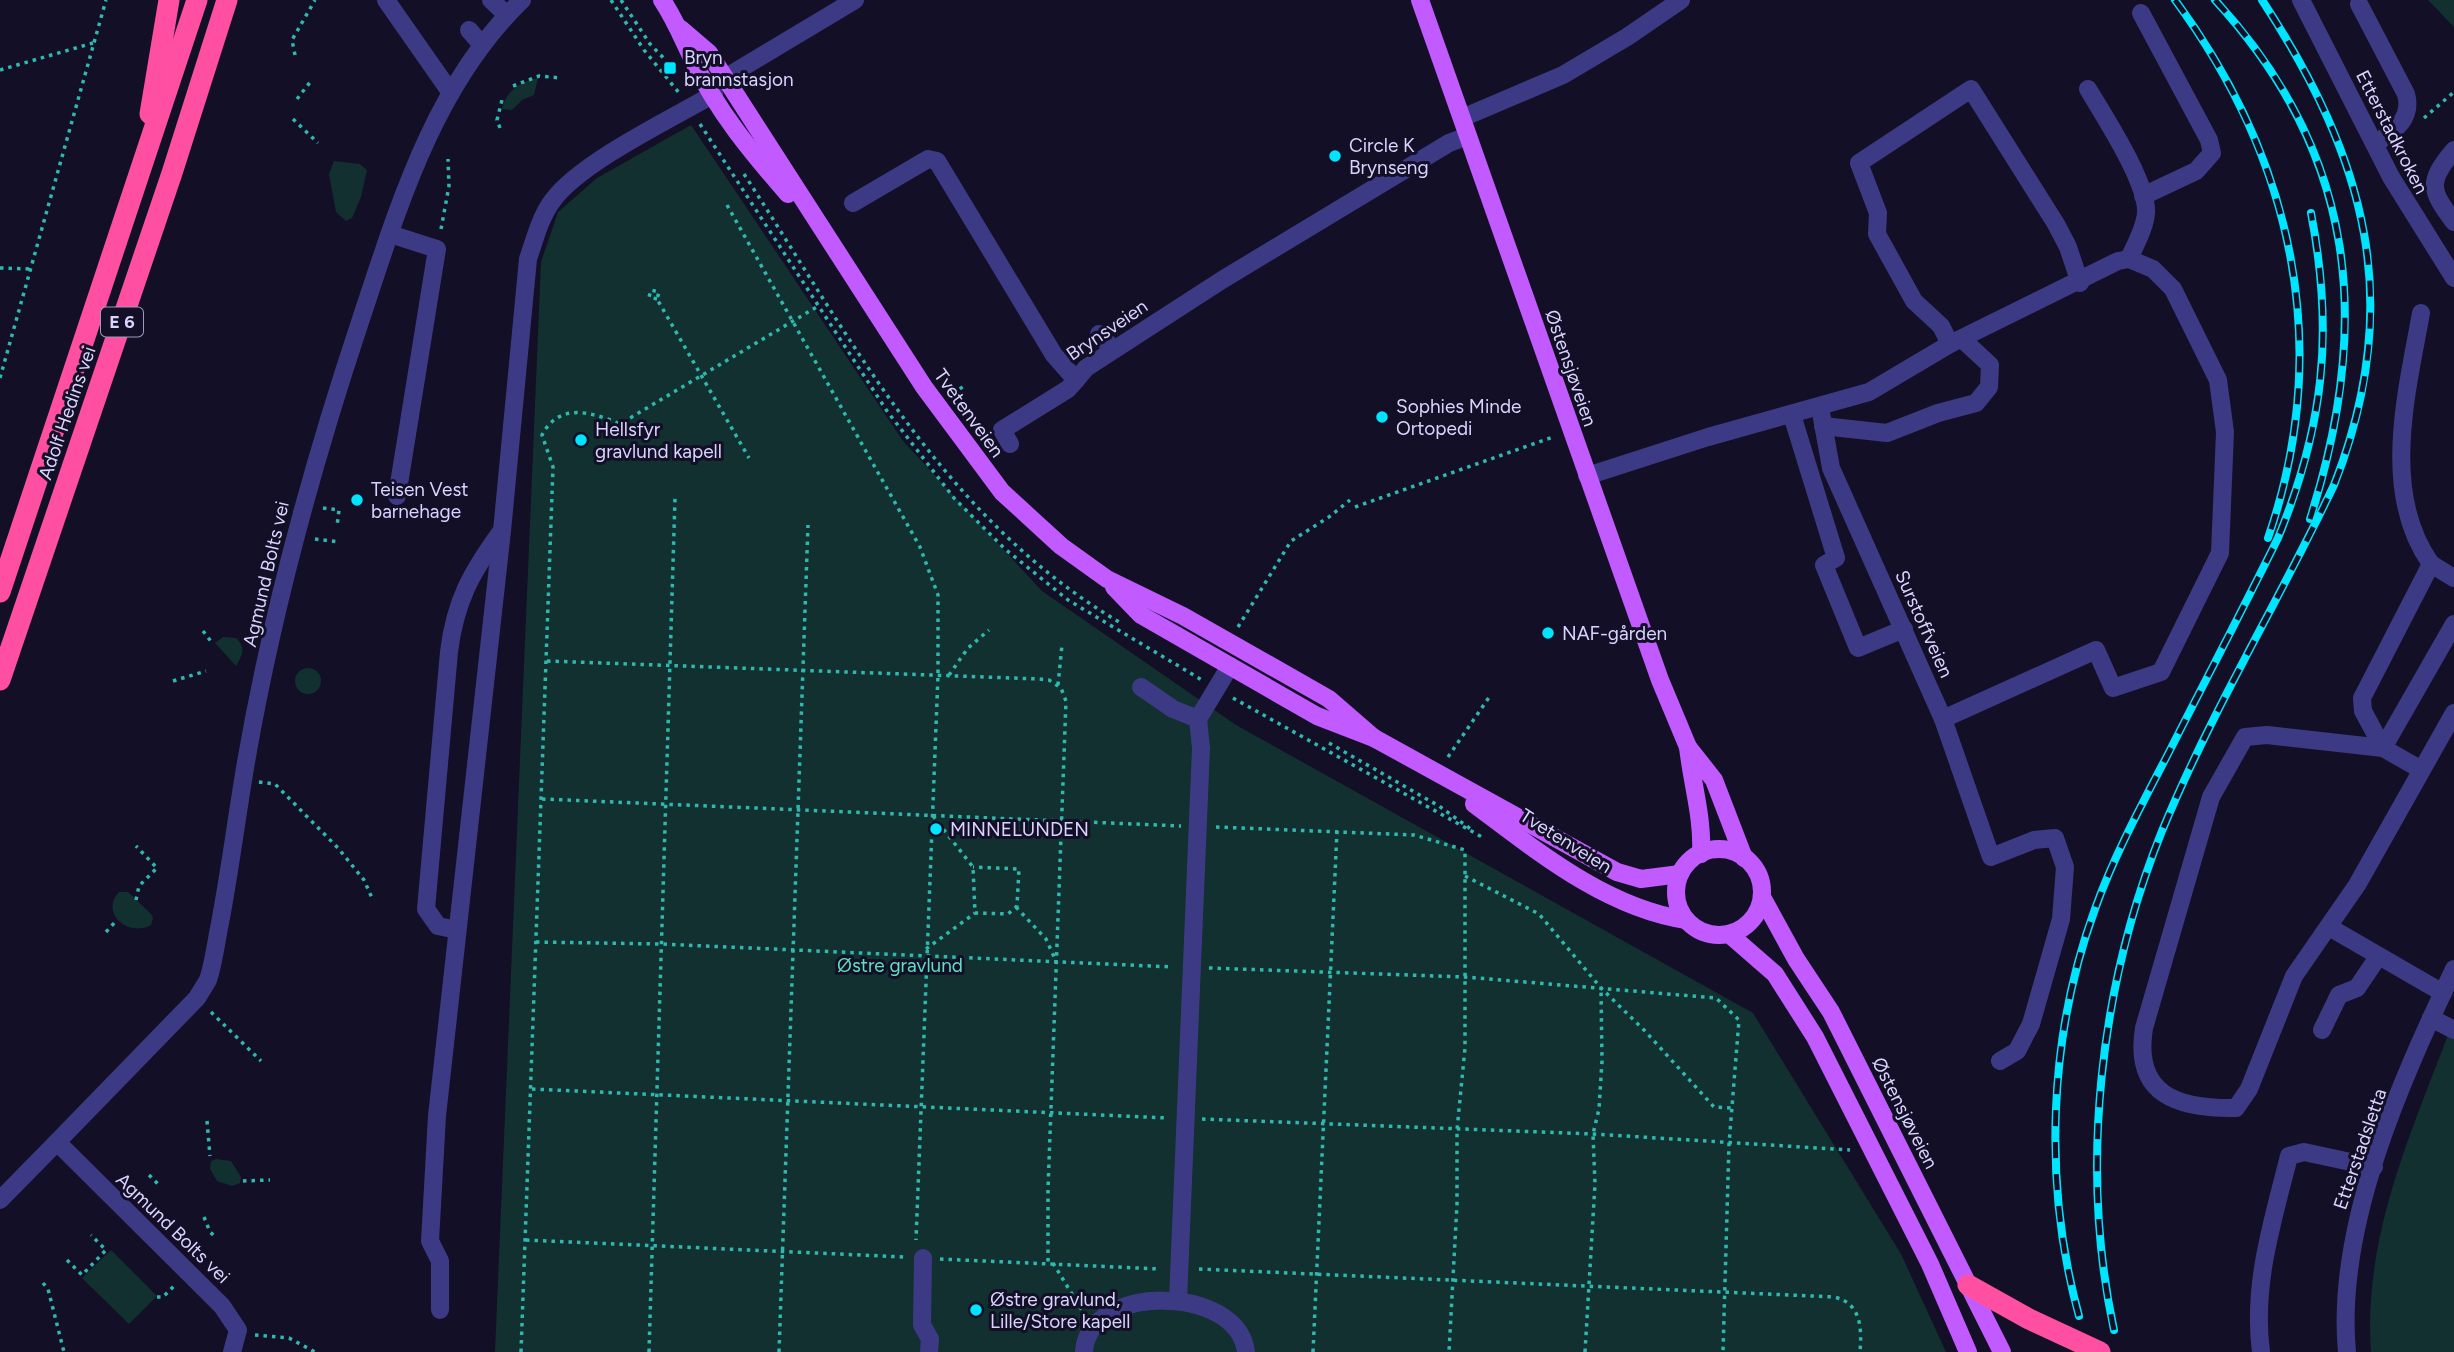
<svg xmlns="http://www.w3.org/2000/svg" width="2454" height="1352" font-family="Figtree,sans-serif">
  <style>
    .green { fill: #12302f }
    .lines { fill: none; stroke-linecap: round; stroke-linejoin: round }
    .path { stroke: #2fb8b0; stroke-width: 3.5; stroke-dasharray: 3.5 5; stroke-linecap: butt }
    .minor { stroke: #3d3a85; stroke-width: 18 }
    .major { stroke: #c25bff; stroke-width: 18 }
    .highway { stroke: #ff4fa3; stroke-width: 21 }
    .rail-casing { stroke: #00e5ff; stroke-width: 8 }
    .rail { stroke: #130f26; stroke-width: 5; stroke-dasharray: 16; stroke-linecap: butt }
    .poi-dot { fill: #00e5ff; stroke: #130f26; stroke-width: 2.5 }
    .labels { text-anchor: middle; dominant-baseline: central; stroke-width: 6; stroke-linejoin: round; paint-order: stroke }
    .shield { fill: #130f26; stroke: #9e99be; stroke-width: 2 }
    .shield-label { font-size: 18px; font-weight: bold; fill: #d9d4ff }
    .poi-label { font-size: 19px; fill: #d9d4ff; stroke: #130f26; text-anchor: start }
    .street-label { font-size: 19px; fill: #d9d4ff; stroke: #130f26 }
    .park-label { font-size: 19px; fill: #5fe0c0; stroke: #130f26 }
  </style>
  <rect width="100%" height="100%" fill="#130f26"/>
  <g class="green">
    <polygon points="2428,0 2454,0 2454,27"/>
    <path d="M538,78L534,95L522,100L512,110L502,109C506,91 520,82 538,78Z"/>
    <polygon points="691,125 903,441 1042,591 1236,725 1753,1013 1901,1254 1946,1352 495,1352 541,262 558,212 597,178"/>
    <polygon points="334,161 360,164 367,170 361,197 352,218 346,221 336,212 329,174"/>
    <path d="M223,637L236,638C246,648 243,654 236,666L215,643Z"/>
    <circle cx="308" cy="681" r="13"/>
    <path d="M119,892H128L151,914L153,918L151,925C129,938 99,913 119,892Z"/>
    <path d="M2448,1035L2454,1038V1352H2371C2363,1239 2409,1138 2448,1035Z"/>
    <polygon points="216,1159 231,1161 241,1177 240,1183 232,1186 217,1181 210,1169 211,1161"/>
    <polygon points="111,1250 157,1296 129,1324 82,1278"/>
  </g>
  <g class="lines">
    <g class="path">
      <polyline points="611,0 644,50 680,94"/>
      <polyline points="621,0 650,44 676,71"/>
      <polyline points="295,55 292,40 315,0"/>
      <polyline points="0,70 93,43"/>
      <polyline points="513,86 539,76 561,78"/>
      <polyline points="297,99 311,81"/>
      <polyline points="2424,118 2454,92"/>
      <polyline points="293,119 318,143"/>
      <polyline points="700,124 887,411 954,498 1005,549 1068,600 1202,680"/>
      <polyline points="500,128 497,120 502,100"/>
      <path d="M744,174C853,341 942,517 1119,622"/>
      <polyline points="727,205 920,547 938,595 938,675 916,1240"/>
      <polyline points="441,229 449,186 448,159"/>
      <polyline points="0,268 31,269"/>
      <polyline points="657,299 649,297 651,290 659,292 657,299 749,458"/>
      <polyline points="0,378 106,0"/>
      <polyline points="953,394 965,385"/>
      <polyline points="1355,507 1553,437"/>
      <polyline points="323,508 339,510 337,526"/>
      <polyline points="315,539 340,542"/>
      <polyline points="1238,627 1291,541 1329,517 1350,500"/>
      <polyline points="203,631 213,644"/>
      <polyline points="547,661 1039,679 1049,680 1061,688 1066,701 1048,1189 1048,1262"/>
      <polyline points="949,675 968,648 989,630"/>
      <polyline points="173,681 206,671"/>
      <polyline points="1058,685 1062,645"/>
      <polyline points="1233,698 1482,837"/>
      <polyline points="1329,743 1439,806 1472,830"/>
      <polyline points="1448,757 1490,696"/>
      <polyline points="259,782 275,784 338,848 364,880 372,898"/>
      <polyline points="542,799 1181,826"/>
      <polyline points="933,816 973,867 975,913 1008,914 1017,906 1019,869 973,867"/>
      <polyline points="1216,827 1414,835 1465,850 1465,1048 1457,1130 1457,1204 1449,1352"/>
      <polyline points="1465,876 1539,914 1601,988 1645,1031 1714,1107 1732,1108"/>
      <polyline points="136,900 139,886 157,868 136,846"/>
      <polyline points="1016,907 1046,939 1056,961"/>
      <polyline points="106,932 116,921"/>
      <polyline points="536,942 661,944 1173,967"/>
      <polyline points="926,949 975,913"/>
      <polyline points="1209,968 1465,977 1716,998 1739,1020 1729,1144 1723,1352"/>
      <polyline points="211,1012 261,1061"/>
      <polyline points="532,1089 1167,1118"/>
      <polyline points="1202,1119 1593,1134 1850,1150"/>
      <polyline points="207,1121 210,1156"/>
      <polyline points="149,1175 160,1186"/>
      <polyline points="243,1181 270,1180"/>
      <polyline points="204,1217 210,1232 217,1238"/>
      <polyline points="526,1240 905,1257"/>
      <polyline points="940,1259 1160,1269"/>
      <polyline points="67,1260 82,1275 106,1250 91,1235"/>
      <polyline points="1053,1263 1083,1312"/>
      <path d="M1199,1269L1834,1297C1861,1303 1862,1328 1860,1352"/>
      <polyline points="43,1283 48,1289 64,1352"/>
      <polyline points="157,1297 163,1297 176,1284"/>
      <polyline points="255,1335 289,1338 315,1352"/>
      <path d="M521,1352L553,467L542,435C559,402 592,412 620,424L820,305"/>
      <polyline points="649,1352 675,498"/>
      <polyline points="779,1352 808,525"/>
      <polyline points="1313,1352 1337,831"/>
      <polyline points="1585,1352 1595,1184 1593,1134 1599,1109 1602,1061 1601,988"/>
    </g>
    <g class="minor">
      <polyline points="386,0 451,93"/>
      <polyline points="491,0 507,15"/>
      <polyline points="2301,0 2391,177 2454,278"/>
      <path d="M2359,4L2406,94C2413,119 2394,131 2375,144"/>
      <polyline points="2141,13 2209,140 2212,153 2196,171 2143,196"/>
      <polyline points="469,30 482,45"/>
      <polyline points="725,78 855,0"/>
      <path d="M2088,89C2104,116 2148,183 2146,213C2145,228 2135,245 2129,259"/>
      <polyline points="1462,118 1563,75 1627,37 1681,0"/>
      <path d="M2454,150C2427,182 2430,190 2454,222"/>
      <polyline points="853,203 928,159 937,161 1054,355 1076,380 1086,368 1222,280 1449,143 1468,136"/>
      <polyline points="390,234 437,249 397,496"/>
      <path d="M2421,313C2407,392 2380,492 2431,564"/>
      <polyline points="1099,334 1113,349"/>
      <polyline points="1950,344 1941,326 1914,301 1877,234 1878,213 1859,163 1971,89 2056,224 2068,247 2080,283"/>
      <polyline points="1820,407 1831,468 1943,719 1991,857 2034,840 2055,838 2065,867 2061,919 2031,1024 2017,1051 2000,1061"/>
      <polyline points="1792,415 1836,558 1824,565 1858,648 1904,629"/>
      <polyline points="1823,426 1887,433 1938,413 1976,403 1989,387 1990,365 1962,339"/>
      <polyline points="1010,444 1002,430 1068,389 1076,380"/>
      <polyline points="1587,476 1708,437 1869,392 1950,344 2118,261 2129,259 2153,269 2173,289 2218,380 2225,432 2220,553 2161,672 2113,688 2096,650 1943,719"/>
      <polyline points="1141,687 1173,709 1198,719"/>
      <polyline points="2383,748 2363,711 2362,698 2431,564 2454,578"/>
      <polyline points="2383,748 2454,624"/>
      <path d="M2420,769L2383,748L2267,735L2245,737L2211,797L2144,1028C2133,1096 2179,1109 2236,1108L2249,1089L2294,976L2357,885L2454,713"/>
      <polyline points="2329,927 2443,993"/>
      <path d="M457,930L438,926L426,909L449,652C455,602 471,573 500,533"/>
      <polyline points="2431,1018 2454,1030"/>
      <polyline points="2322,1030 2339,995 2357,988 2378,957"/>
      <path d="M57,1142L197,998L208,980C214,962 216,942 220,923C230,870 237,815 246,762C272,612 312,466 360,322C398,208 433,86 522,0"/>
      <polyline points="0,1200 57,1142 222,1306 238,1330 232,1352"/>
      <polyline points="923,1258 922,1325 930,1339 929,1352"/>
      <polyline points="1178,1301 1201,748 1198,719 1230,666"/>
      <path d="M440,1310V1261L430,1241L437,1116L502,531L528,259C535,239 540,217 553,200C581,162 671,119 714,94"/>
      <path d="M1084,1352C1088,1283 1238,1284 1246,1352"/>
      <path d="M2261,1352C2252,1284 2273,1221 2289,1156L2304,1152L2374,1167"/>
      <path d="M2347,1352C2335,1226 2401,1081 2454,969"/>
    </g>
    <g class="major">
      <path d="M662,0C676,21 683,40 694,62C717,111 753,154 788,194"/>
      <polyline points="1420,0 1660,680 1688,747 1714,780 1744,858"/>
      <polyline points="681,29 709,53 924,387 1002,492 1061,546 1107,579 1183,616 1329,699 1374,738"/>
      <polyline points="1114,587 1141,615 1317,716 1374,738 1617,872 1641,879 1680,874"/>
      <path d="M1688,747C1692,784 1703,817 1701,854"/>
      <path d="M1474,804C1537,851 1606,908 1686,920"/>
      <circle cx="1719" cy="892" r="43"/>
      <polyline points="1762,897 1796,959 1831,1012 2002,1352"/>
      <polyline points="1729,934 1775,974 1815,1037 1930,1264 1968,1352"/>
    </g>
    <g class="highway">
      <polyline points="150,114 169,0"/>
      <polyline points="0,592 197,0"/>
      <polyline points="0,680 172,173 227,0"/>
      <polyline points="1968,1285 2029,1319 2100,1352"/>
    </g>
    <g class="rail-casing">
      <g id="rail">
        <path d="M2175,0C2293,160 2334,347 2268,538"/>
        <path d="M2215,0C2358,155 2372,325 2310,519"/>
        <path d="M2079,1316C2043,1185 2048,1037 2095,909C2114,856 2141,806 2167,756C2204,683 2242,611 2278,538C2324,426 2334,332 2311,213"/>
        <path d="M2114,1330C2079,1167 2100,985 2162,831C2211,712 2279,601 2334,485C2406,302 2366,159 2262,0"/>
      </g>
    </g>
    <use href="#rail" class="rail"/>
  </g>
  <g class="poi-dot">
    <rect x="663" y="61" width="14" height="14" rx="3.5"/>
    <circle cx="1335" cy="156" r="7"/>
    <circle cx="1382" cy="417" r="7"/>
    <circle cx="581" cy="440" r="7"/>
    <circle cx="357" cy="500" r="7"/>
    <circle cx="1548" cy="633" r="7"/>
    <circle cx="936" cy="829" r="7"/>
    <circle cx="976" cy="1310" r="7"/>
  </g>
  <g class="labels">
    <rect class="shield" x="101" y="307.5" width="42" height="29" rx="5"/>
    <g class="shield-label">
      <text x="122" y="322">E 6</text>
    </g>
    <g class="poi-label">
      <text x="684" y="57">Bryn<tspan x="684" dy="22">brannstasjon</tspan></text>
      <text x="1349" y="145">Circle K<tspan x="1349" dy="22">Brynseng</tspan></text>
      <text x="1396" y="406">Sophies Minde<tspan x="1396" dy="22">Ortopedi</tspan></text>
      <text x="595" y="429">Hellsfyr<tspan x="595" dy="22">gravlund kapell</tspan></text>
      <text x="371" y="489">Teisen Vest<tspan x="371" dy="22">barnehage</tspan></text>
      <text x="1562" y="633">NAF-gården</text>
      <text x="950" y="829">MINNELUNDEN</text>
      <text x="990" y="1299">Østre gravlund,<tspan x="990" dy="22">Lille/Store kapell</tspan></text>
    </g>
    <g class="street-label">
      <text transform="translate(2392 132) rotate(63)">Etterstadkroken</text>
      <text transform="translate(1107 330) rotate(-34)">Brynsveien</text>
      <text transform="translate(1571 368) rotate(71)">Østensjøveien</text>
      <text transform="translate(67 413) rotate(-71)">Adolf Hedins vei</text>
      <text transform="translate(969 413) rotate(54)">Tvetenveien</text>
      <text transform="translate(266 574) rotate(-77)">Agmund Bolts vei</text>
      <text transform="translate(1924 624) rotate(66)">Surstoffveien</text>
      <text transform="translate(1566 841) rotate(32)">Tvetenveien</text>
      <text transform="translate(1905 1113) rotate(63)">Østensjøveien</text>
      <text transform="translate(2360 1149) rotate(-71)">Etterstadsletta</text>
      <text transform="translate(173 1228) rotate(44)">Agmund Bolts vei</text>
    </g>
    <g class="park-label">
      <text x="900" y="965">Østre gravlund</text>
    </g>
  </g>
</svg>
